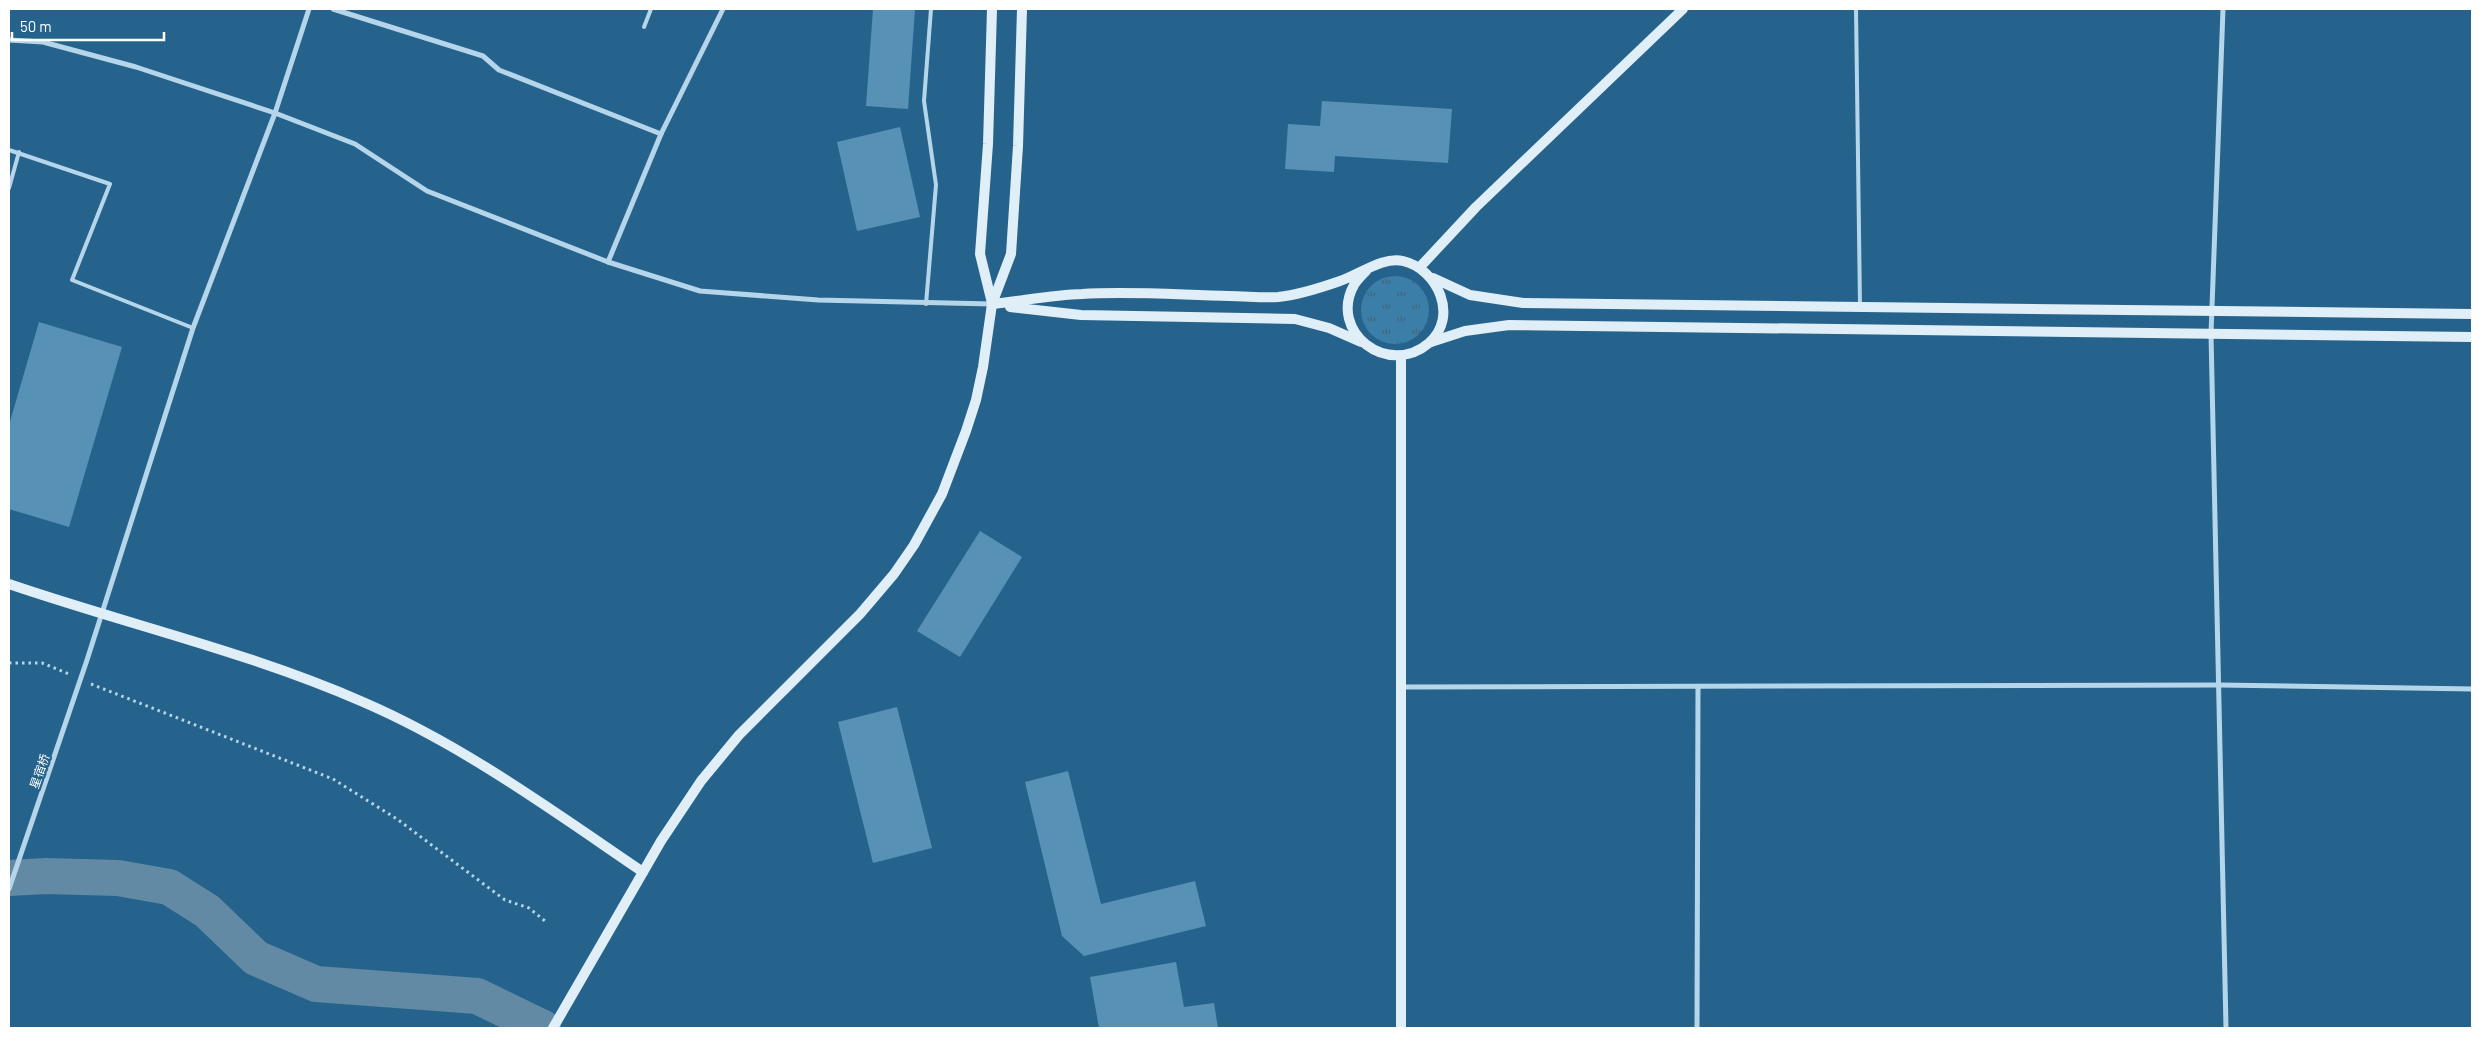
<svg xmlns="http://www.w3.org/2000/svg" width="2481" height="1037" font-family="Barlow,'Noto Sans SC',sans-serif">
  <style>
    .grass { fill: url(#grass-tufts) }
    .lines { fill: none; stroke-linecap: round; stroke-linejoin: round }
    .river { stroke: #628aa4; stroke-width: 36 }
    .building { fill: #5791b6 }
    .path { stroke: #b5d6ea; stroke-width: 3; stroke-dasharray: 2.5 4; stroke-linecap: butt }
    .lane { stroke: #b5d6ea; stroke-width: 4 }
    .street { stroke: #b5d6ea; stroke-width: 5 }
    .secondary { stroke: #e0eef8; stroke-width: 10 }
    .labels { text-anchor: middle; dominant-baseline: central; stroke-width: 4.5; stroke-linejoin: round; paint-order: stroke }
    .street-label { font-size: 12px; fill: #fff; stroke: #26638c }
  </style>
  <defs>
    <pattern id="grass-tufts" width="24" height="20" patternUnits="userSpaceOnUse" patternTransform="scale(1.25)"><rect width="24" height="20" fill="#3b7ea8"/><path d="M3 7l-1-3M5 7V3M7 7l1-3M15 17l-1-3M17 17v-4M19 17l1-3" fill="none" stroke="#44657a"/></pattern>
  </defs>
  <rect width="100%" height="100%" fill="#26638c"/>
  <circle class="grass" cx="1395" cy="310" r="34"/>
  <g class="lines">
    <polyline class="river" points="9,878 46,876 118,878 169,887 207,911 256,958 316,984 477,996 543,1028"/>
  </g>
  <g class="building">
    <polygon points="873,9 915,9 908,109 866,106"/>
    <polygon points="1322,101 1452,109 1448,163 1335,156 1334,172 1285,169 1288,124 1320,126"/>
    <polygon points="900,127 920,217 857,231 837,142"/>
    <polygon points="39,322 122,347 69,527 9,509 9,425"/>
    <polygon points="980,531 1022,557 960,657 917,631"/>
    <polygon points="897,707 932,848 873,863 838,722"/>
    <polygon points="1068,771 1101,904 1195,881 1206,926 1084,956 1062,936 1025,782"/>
    <polygon points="1176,962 1184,1007 1214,1003 1218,1028 1099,1028 1090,977"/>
  </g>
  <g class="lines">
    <g class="path">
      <polyline points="9,663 42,663 69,674"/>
      <polyline points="91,684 333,779 397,819 505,900 529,908 545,921"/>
    </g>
    <g class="lane">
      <polyline points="1856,9 1860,306"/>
      <polyline points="644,27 651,9"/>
      <polyline points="9,150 110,184 72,280 193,328"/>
      <polyline points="9,188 19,152"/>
      <polyline points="926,304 936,185 924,101 931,9"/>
    </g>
    <g class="street">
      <polyline points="333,9 483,56 499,70 661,134"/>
      <polyline points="2223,9 2211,334 2226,1028"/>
      <polyline points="9,40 43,42 136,67 275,113 355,144 427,191 608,262 700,291 818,300 992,304"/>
      <polyline points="608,262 661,134 723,9"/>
      <polyline points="1401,687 2219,685 2472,689"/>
      <polyline points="9,889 87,660 193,328 275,113 309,9"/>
      <polyline points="1697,1028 1698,687"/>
    </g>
    <g class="secondary">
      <polyline points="1420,267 1476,207 1683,9"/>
      <polyline points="1433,278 1470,295 1523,303 2472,314"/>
      <polyline points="992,303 980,254 988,144 992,9"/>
      <path d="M992,304C1022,301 1052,295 1082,294C1130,291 1180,295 1229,296C1245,296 1262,298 1278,297C1299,295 1320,288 1340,281C1359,275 1383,256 1403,261C1438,269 1459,317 1429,343C1388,378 1328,332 1354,285C1357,280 1362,275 1366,271"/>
      <polyline points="1010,307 1081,315 1295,319 1329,328 1361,342"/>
      <polyline points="1431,342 1465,331 1509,325 2472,337"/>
      <polyline points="1401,356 1401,1028"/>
      <path d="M9,584C126,624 249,652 363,702C463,745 553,811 643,872"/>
      <polyline points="553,1028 661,841 701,781 739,735 860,614 894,574 914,545 942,494 966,431 976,400 983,367 992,304 1011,254 1018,146 1022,9"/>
    </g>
  </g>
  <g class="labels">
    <g class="street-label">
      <text transform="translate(39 771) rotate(-71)">星宿桥</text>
    </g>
  </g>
  <rect width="2481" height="1037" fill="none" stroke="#ffffff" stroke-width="20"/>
  <path d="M12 32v8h152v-8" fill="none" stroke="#ffffff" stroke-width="2.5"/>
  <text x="20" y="32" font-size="15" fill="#ffffff" stroke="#26638c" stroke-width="4" paint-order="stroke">50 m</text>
</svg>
